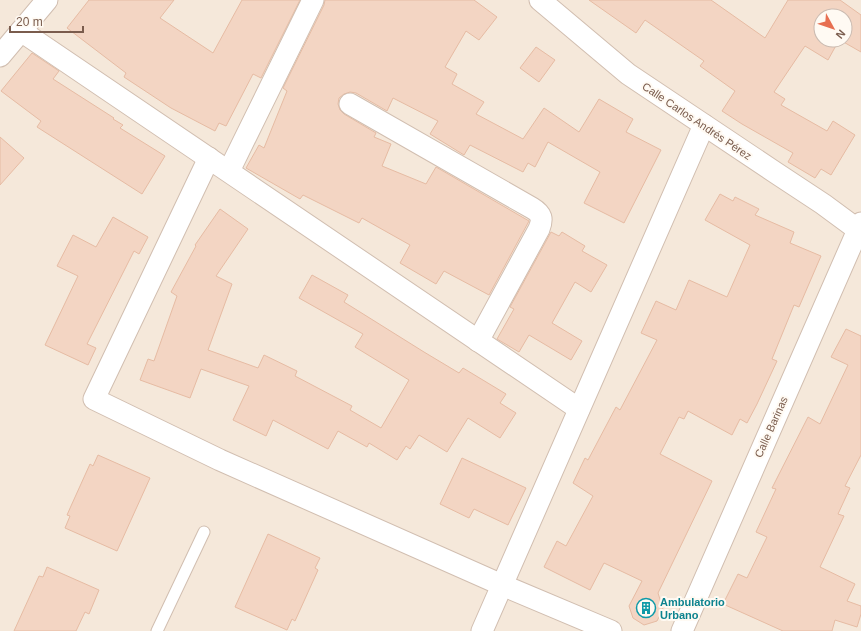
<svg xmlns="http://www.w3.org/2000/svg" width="861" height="631" font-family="Arial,sans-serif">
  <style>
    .residential { fill: #f5e8da; fill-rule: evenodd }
    .building { fill: #f3d5c3; stroke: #e6bba3 }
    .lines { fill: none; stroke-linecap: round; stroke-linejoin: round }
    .lane-casing { stroke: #d1beb0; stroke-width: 13 }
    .street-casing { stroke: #d1beb0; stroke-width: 23 }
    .lane { stroke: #fff; stroke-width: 11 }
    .street { stroke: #fff; stroke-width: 21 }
    .labels { text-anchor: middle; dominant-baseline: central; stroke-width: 4; stroke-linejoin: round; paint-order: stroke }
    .street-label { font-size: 11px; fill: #7a5c4d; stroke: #fffaf3 }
    .culture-label { font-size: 11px; font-weight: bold; fill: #0d838f; stroke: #fffaf3; text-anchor: start }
  </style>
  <rect width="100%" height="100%" fill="#fdf6ec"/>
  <path class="residential" d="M0,0H861V631H0ZM821,16H845V40H821Z"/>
  <g class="building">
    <polygon points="89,0 174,0 160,18 213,53 242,0 300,0 261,78 253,74 226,126 219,123 215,131 171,108 124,77 126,73 67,28"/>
    <polygon points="325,0 474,0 497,17 479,40 466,31 445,67 457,74 452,84 484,102 476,114 523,139 544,108 579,132 599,99 633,119 626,132 661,150 624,223 584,203 600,172 548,142 535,167 528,163 523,172 470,145 464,155 430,134 438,121 393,98 387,111 356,93 350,92 344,94 339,98 338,104 340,110 344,114 376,133 374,137 391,144 382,166 426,184 436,167 529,221 489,295 444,271 436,284 400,263 410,245 362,218 359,223 303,195 300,199 246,168 259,145 264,148 287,91 283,88 324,5"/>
    <polygon points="589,0 711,0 765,38 788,0 840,0 861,15 861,52 840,40 845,40 845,16 821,16 821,40 839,40 828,60 805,46 774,92 785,99 781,105 827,131 833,121 855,135 831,175 821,169 815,178 788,162 793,153 742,124 722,111 735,91 700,66 704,61 645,20 636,33"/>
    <polygon points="536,47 555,60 539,82 520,68"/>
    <polygon points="32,53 59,71 53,79 114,118 113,119 123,125 120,128 165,156 142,194 37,127 41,121 1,91"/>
    <polygon points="0,137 24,158 0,185"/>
    <polygon points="720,194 733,201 735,197 759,209 755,215 794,232 790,243 821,256 799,307 794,305 772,359 777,361 757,404 747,423 740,419 732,435 688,411 684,419 679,417 660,454 712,481 658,593 663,609 657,621 644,625 633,618 629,606 642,581 604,563 590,590 544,567 557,541 566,546 593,496 573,483 585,458 588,460 616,407 620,410 657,340 641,333 656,301 676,310 689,280 727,297 750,245 705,220"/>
    <polygon points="220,209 248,229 216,276 232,284 208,350 258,368 264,355 297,371 295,376 352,406 350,410 381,428 409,380 355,347 363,334 299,298 312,275 348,295 344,302 424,352 459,373 463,368 506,394 500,403 516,413 500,438 468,418 447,452 419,435 410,449 406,446 397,460 369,443 367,447 338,431 328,449 273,420 266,436 233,420 249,386 201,369 190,398 140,380 148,359 154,361 177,296 171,292 196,246 195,245"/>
    <polygon points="113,217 148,237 139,254 134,251 87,344 96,348 88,365 45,345 78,276 57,266 73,235 96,247"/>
    <polygon points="551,232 559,236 562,232 585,246 582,251 607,265 591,292 575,282 552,323 582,341 571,360 529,335 519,352 497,339 514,309 510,307"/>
    <polygon points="846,329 861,336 861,455 845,486 850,488 838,514 844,516 820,567 855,584 847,601 861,606 861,614 857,627 835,620 832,631 783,631 723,604 738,574 747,578 767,537 756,532 776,489 772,488 808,417 820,424 848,365 831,357"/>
    <polygon points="98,455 150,478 117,551 65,528 70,516 67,515 71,506 90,464 93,466"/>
    <polygon points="462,458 526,488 508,525 474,509 469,518 440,504"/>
    <polygon points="268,534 320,558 315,568 318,570 314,579 295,621 292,619 287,630 235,607"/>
    <polygon points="47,567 99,590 89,614 85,612 76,631 14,631 39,576 43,577"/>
  </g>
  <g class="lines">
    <g class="lane-casing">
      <polyline id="lane" points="157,631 204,532"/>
    </g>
    <g class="street-casing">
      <g id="street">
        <polyline points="540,0 628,74 776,173 823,204 861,232"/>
        <polyline points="21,31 579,409"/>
        <polyline points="0,56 47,0"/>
        <path d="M350,104L532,208C542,214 543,219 539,229L478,341"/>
        <polyline points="209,158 94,399 220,460 502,585 611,631"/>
        <polyline points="229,171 313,0"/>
        <polyline points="482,631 704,125"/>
        <polyline points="682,631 861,223"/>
      </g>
    </g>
    <use href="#lane" class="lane"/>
    <use href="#street" class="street"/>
  </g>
  <defs>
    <g id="building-ring" transform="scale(1)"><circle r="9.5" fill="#fffaf3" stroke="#0f9aa8" stroke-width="1.5"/><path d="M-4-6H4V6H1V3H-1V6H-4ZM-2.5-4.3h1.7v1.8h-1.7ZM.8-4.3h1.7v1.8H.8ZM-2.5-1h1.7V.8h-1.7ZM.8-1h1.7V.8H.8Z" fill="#0f9aa8"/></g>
  </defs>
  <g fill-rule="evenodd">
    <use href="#building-ring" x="646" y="608"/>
  </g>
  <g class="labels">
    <g class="street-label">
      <text transform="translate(697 121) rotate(34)">Calle Carlos Andrés Pérez</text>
      <text transform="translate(771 427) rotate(-66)">Calle Barinas</text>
    </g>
    <g class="culture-label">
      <text x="660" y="602">Ambulatorio<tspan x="660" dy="13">Urbano</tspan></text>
    </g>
  </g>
  <g transform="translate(833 28) rotate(130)"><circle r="19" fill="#fffaf3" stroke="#cabbb1"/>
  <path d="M0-3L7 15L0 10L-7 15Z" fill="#e76f51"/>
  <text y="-6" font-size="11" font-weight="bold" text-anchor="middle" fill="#7a5c4d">N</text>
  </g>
  <path d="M10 26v6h73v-6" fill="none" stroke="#7a5c4d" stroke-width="2"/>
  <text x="16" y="26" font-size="12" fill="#7a5c4d" stroke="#fffaf3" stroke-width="3" paint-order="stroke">20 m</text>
</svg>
